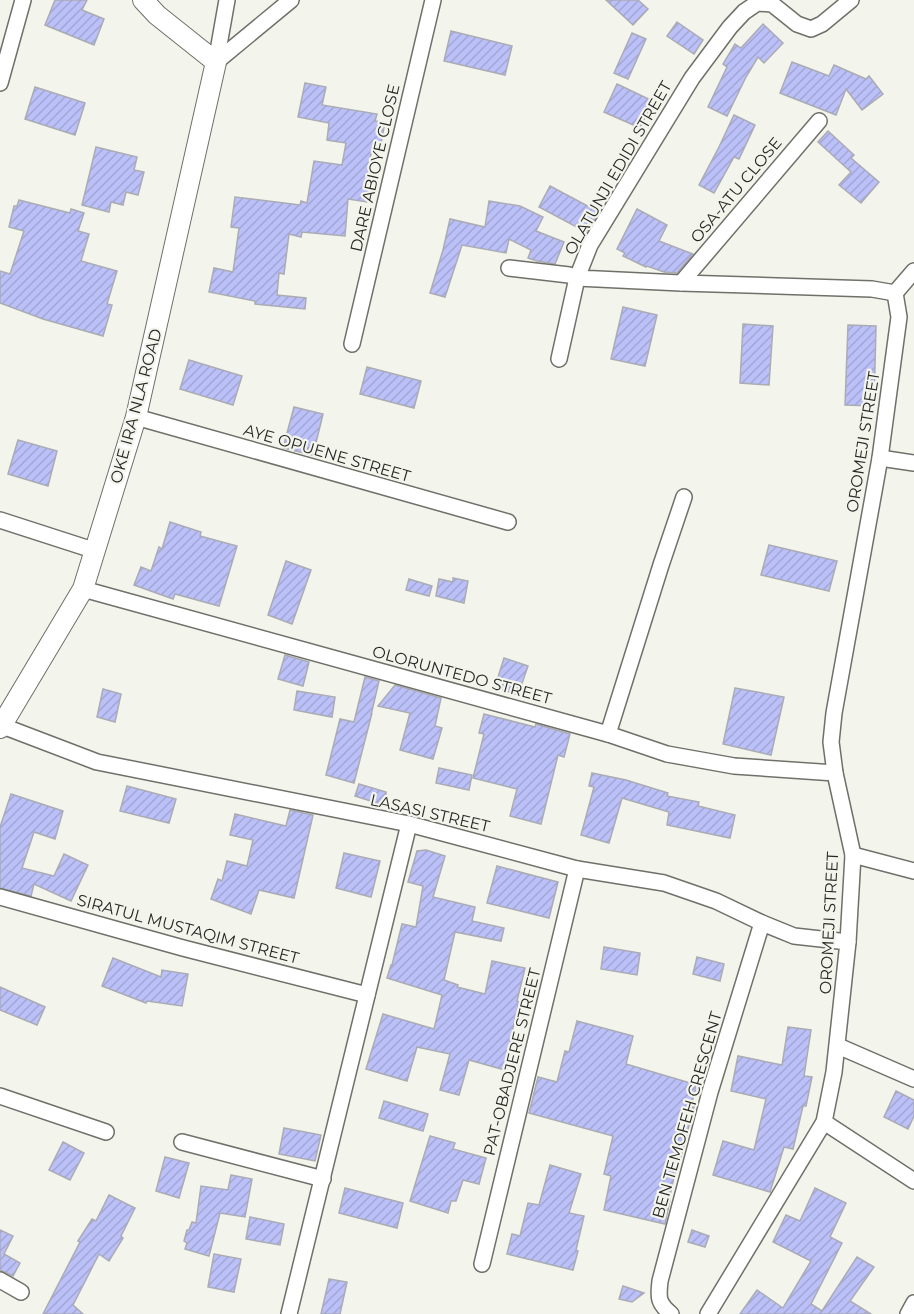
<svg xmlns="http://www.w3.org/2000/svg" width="914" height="1314" font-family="Montserrat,sans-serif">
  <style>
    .building { fill: url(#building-hatch); stroke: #aaabb3; stroke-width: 1.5 }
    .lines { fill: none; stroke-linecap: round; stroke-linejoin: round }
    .minor-casing { stroke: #6f7069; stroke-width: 18 }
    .tertiary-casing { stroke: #6f7069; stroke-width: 22 }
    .minor { stroke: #fff; stroke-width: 15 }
    .tertiary { stroke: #fff; stroke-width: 20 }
    .labels { text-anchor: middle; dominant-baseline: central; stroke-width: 4.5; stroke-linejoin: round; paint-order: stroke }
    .street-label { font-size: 16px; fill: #272825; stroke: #f3f4ec }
  </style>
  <defs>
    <pattern id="building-hatch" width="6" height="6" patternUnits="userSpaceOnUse" patternTransform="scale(1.5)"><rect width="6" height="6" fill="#bbc1f8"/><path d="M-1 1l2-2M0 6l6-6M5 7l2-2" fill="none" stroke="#a1a6d4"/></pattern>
  </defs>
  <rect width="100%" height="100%" fill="#f3f4ec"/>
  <g class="building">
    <polygon points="55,0 87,0 82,10 104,19 94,45 45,25"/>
    <polygon points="606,0 638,0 648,9 633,25"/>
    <polygon points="677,22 703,40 694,54 667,36"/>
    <polygon points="763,24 783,43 764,63 758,57 746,77 727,116 708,107 727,67 723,64 735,44 741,48"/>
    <polygon points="451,31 512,46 505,75 444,61"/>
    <polygon points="632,33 646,39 628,79 614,73"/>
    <polygon points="792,62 829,76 834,65 866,79 869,76 883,94 862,110 846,89 836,115 780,93"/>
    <polygon points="305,83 326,87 322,105 377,114 375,121 385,122 380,149 372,148 368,170 372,170 367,202 348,199 345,236 302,232 301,237 289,234 284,274 279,273 277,295 306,298 305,309 255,304 255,301 209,292 214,268 233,272 239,228 231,227 235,197 300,205 301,201 307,203 314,161 342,165 346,143 327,140 329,123 298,117"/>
    <polygon points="617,84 653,101 640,128 604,112"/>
    <polygon points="35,87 85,103 75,135 25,119"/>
    <polygon points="734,115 755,125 739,159 734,157 714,193 699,185 719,147"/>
    <polygon points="828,131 854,155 851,158 879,182 861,203 839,185 851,172 818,142"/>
    <polygon points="96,147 137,157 134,170 144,172 138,195 126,192 123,205 111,202 109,212 82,205"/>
    <polygon points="550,186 599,212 586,232 539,207"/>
    <polygon points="19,200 70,213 71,209 84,213 78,231 89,234 81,261 117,271 107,304 112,305 103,336 43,319 0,303 0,271 10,274 24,231 9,227 14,206 17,206"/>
    <polygon points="489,201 520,206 543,217 536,231 564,242 555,264 537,261 528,258 531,250 509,239 506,253 462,245 445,297 430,293 443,250 450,219 485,227"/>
    <polygon points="637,209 667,225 659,241 693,254 677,273 664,272 647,266 646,267 623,256 625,253 617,249"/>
    <polygon points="623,307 657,315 645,366 611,359"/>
    <polygon points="743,324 773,326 769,385 740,383"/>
    <polygon points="848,325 876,326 874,406 845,405"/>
    <polygon points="189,360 242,376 233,405 180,389"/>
    <polygon points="367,367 421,381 414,408 360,394"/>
    <polygon points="294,407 323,414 313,455 283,448"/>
    <polygon points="18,440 57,451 48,486 8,474"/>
    <polygon points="170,522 201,532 200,536 237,546 219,606 175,594 173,599 134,585 141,567 151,571 159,547 162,549"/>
    <polygon points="769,545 837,561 829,591 761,575"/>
    <polygon points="286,561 311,570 292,624 268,615"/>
    <polygon points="453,578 468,581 464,603 436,596 439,579 453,582"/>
    <polygon points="409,579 432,586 429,596 406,590"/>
    <polygon points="285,655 309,662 303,686 278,679"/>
    <polygon points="504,658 528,666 518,695 495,687"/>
    <polygon points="365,677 379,681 371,715 372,713 354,783 326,775 340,719 354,722"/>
    <polygon points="395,685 441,698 435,726 442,728 433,759 400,750 410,713 378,706"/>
    <polygon points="735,688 784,697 771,755 723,744"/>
    <polygon points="103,689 121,694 115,722 97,717"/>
    <polygon points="297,691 335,697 332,717 294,710"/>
    <polygon points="484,714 535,727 536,724 570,734 564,757 558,755 541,824 510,816 517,789 473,778 484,734 479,733"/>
    <polygon points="439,768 472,775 469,790 436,783"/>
    <polygon points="592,773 626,780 668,793 667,796 699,802 698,806 735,815 730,838 667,825 669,812 622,798 609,843 581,835 594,787 589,786"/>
    <polygon points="359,784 386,792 386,806 355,796"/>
    <polygon points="127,786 176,799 169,823 120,811"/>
    <polygon points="11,794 63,811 55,839 34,832 22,868 54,876 64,854 88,865 71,901 34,884 31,896 0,888 0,827"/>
    <polygon points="290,810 313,815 294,898 259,890 251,914 211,899 218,879 222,881 227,861 247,866 253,840 230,835 235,814 286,826"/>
    <polygon points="426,850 445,856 433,897 475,907 472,921 504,928 501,941 455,932 444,980 458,985 457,987 485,994 492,961 525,968 517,1001 519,1002 510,1041 512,1041 505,1070 469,1060 459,1095 440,1090 450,1054 417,1047 407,1081 366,1069 383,1014 434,1029 442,995 387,978 391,965 392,965 402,924 416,927 423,886 408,882 417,851"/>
    <polygon points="344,853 380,861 371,897 336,888"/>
    <polygon points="497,866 558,882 549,918 487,903"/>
    <polygon points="604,947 640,953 637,975 601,969"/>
    <polygon points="697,957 724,964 720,981 693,974"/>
    <polygon points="113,958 161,977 162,970 188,974 182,1006 147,1001 146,1003 102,986"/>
    <polygon points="0,987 45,1007 37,1025 0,1010"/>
    <polygon points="577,1021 633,1036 626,1064 697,1085 692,1102 695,1103 681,1157 679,1156 669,1199 670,1200 665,1224 604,1210 611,1176 604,1174 613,1136 529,1113 538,1077 557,1082 565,1051 569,1052"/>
    <polygon points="788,1027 811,1030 804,1076 812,1077 806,1106 803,1106 793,1149 784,1147 770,1192 713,1175 723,1141 754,1150 766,1099 731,1091 738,1056 782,1065"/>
    <polygon points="896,1091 914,1100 914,1116 908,1129 884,1117"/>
    <polygon points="384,1101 428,1114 423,1131 379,1118"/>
    <polygon points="284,1128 321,1135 315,1161 279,1154"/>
    <polygon points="430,1136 455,1143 453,1149 486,1158 479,1184 463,1180 456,1201 451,1201 448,1213 410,1201"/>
    <polygon points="63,1142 84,1153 70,1180 49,1170"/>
    <polygon points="165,1157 189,1163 179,1198 156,1191"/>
    <polygon points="550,1165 581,1174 569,1213 584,1216 576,1250 578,1251 573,1270 507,1254 512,1234 520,1236 528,1203 539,1205"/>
    <polygon points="231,1175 252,1179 245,1217 220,1213 209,1256 185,1249 187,1243 184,1241 187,1230 189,1230 192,1222 196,1223 201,1186 228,1190"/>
    <polygon points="345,1188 403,1203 397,1228 339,1213"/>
    <polygon points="815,1188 846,1203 830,1237 842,1243 811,1304 822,1311 857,1257 874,1267 850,1301 871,1314 740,1314 757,1290 783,1308 811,1261 773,1242 786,1215 800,1221"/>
    <polygon points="109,1195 135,1208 121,1236 123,1238 109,1261 99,1254 73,1305 83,1314 43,1314 80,1242 78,1241 92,1219 96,1221"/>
    <polygon points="250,1217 284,1224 280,1245 246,1239"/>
    <polygon points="0,1230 13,1236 4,1254 20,1263 13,1276 0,1270"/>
    <polygon points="692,1230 709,1236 705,1247 688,1242"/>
    <polygon points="214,1254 241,1259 234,1292 208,1287"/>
    <polygon points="329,1279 347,1282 340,1314 321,1314"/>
    <polygon points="623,1286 644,1293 632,1302 619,1299"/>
  </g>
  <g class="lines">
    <g class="minor-casing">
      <g id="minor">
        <polyline points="851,0 822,24 811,29 797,24 772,4 757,3 744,12 730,27 692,78 590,245 577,278 681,283 872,289 895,293"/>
        <polyline points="216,62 291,0"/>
        <polyline points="216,62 227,0"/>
        <polyline points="0,83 23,0"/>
        <polyline points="509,268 569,275 577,278 559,359"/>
        <polyline points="681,283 819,121"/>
        <polyline points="895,293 914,271"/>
        <polyline points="352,344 433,0"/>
        <polyline points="136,417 508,522"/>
        <polyline points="880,458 914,463"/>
        <polyline points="0,520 96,551"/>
        <polyline points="83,589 608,734 667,754 734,766 835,773"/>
        <polyline points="0,725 97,762 409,824 577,869 664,883 716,901 762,923 794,936 848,942"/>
        <polyline points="608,734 661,565 684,497"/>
        <polyline points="853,855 914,871"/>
        <polyline points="0,897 183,948 367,995"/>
        <polyline points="838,1046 914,1079"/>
        <polyline points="0,1096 106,1132"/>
        <polyline points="824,1122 914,1181"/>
        <polyline points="182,1142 323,1179"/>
        <polyline points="482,1264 577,869"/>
        <polyline points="0,1280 21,1292"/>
        <polyline points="289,1314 409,824"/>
        <path d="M671,1314C658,1303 658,1298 660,1281L710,1092L762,923"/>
        <polyline points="708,1314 824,1122 834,1072 848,942 853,855 835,773 831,742 834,713 880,458 899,317 895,293"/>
        <polyline points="908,1314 914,1303"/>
      </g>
    </g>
    <g class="tertiary-casing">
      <polyline id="tertiary" points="0,728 83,589 136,417 216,62 157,15 143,0"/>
    </g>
    <use href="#minor" class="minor"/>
    <use href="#tertiary" class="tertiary"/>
  </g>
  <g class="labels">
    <g class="street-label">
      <text transform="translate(375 168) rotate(-77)">DARE ABIOYE CLOSE</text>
      <text transform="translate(618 168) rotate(-60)">OLATUNJI EDIDI STREET</text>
      <text transform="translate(736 190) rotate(-50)">OSA-ATU CLOSE</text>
      <text transform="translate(136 406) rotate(-75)">OKE IRA NLA ROAD</text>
      <text transform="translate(863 442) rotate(-81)">OROMEJI STREET</text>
      <text transform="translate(327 453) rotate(16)">AYE OPUENE STREET</text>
      <text transform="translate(462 675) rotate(15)">OLORUNTEDO STREET</text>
      <text transform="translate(430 813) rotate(13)">LASASI STREET</text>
      <text transform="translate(829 923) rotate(-87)">OROMEJI STREET</text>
      <text transform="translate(188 929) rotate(15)">SIRATUL MUSTAQIM STREET</text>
      <text transform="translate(512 1062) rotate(-76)">PAT-OBADJERE STREET</text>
      <text transform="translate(687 1115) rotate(-74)">BEN TEMOFEH CRESCENT</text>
    </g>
  </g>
</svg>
